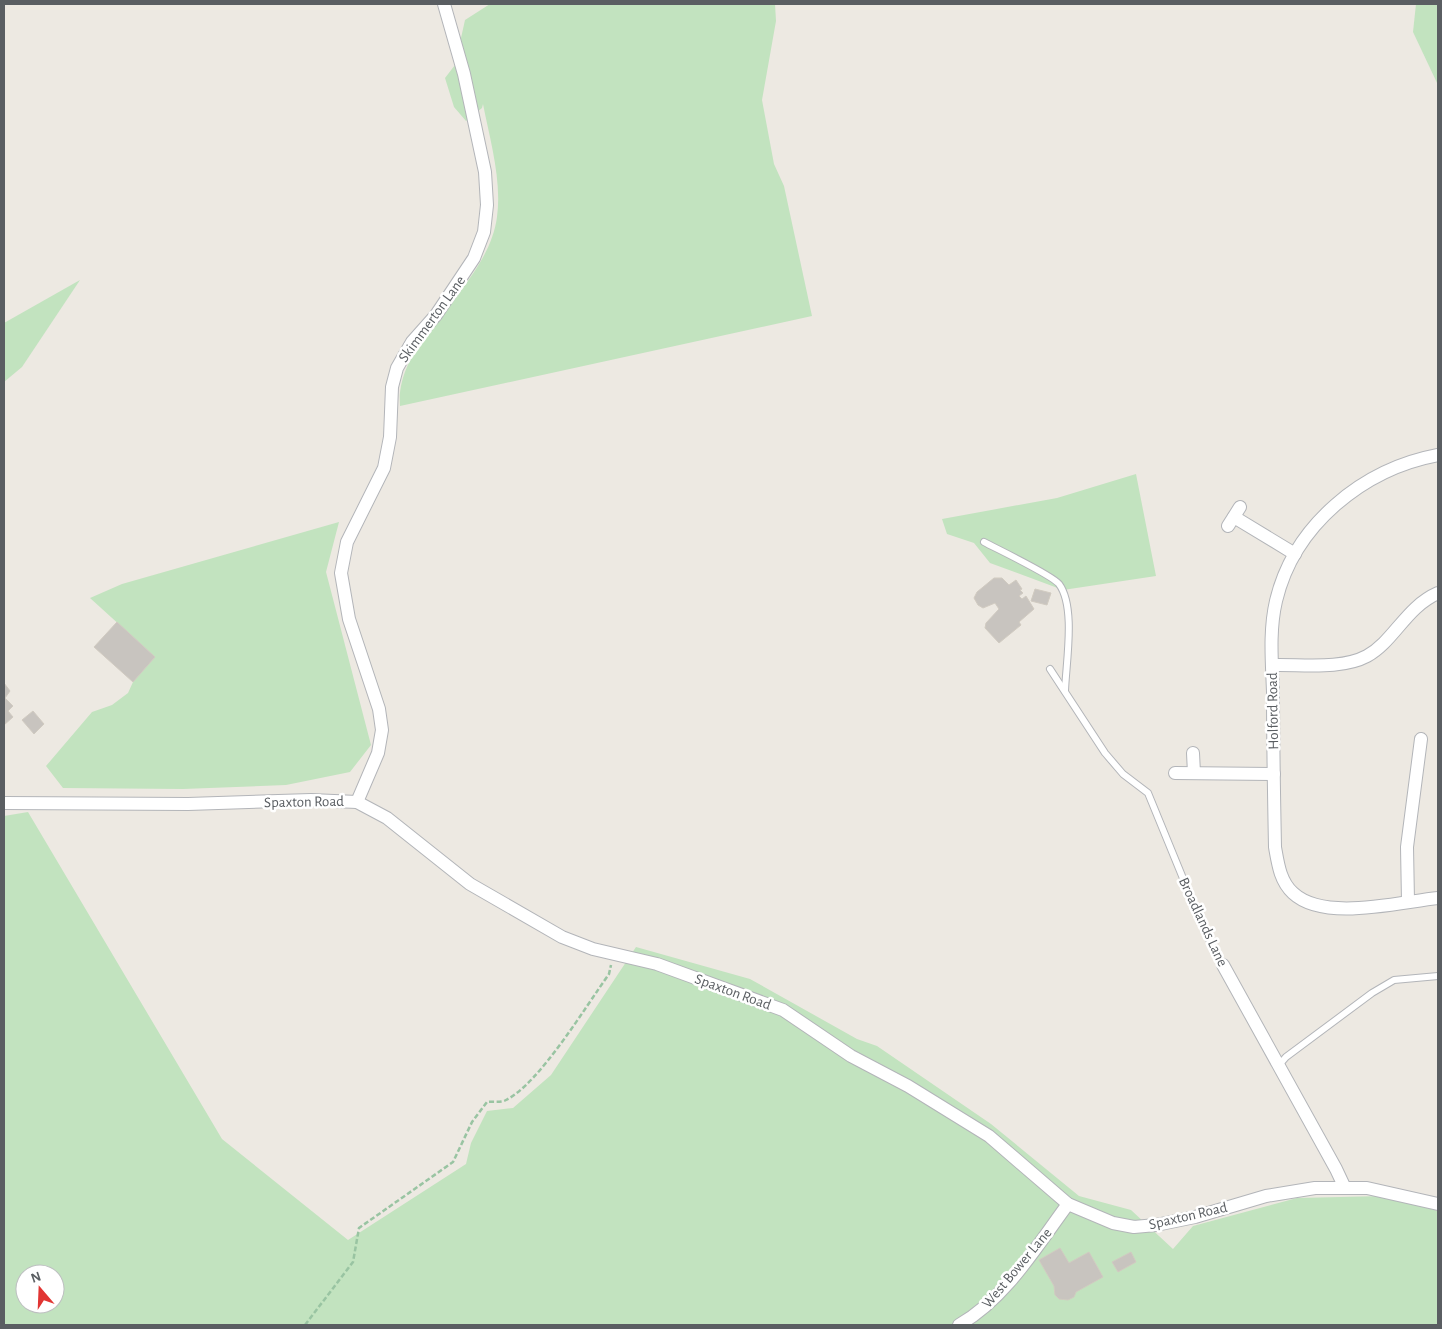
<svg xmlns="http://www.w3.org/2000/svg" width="1442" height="1329" font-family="'Alegreya Sans',sans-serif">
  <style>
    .green { fill: #c2e3bf; fill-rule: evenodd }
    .building { fill: #c8c4bf; stroke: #d1cbc1 }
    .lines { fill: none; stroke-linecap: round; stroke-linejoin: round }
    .lane-casing { stroke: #b3b5b9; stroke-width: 8 }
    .street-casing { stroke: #b3b5b9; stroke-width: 14 }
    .path { stroke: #99c4a2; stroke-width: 2.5; stroke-dasharray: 5 2.5; stroke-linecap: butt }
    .lane { stroke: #fff; stroke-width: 6 }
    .street { stroke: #fff; stroke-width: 12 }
    .labels { text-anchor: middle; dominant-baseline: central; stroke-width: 5; stroke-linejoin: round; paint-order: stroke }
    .street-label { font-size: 15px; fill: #5a5e62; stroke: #fff }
  </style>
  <rect width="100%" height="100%" fill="#ede9e2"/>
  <g class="green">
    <path d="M490,4H775L776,21L762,100L774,164L784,186L812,316L400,406C395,337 487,290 497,217C502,180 490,140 483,104L482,108L466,121L454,107L445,78L455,65L465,20Z"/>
    <polygon points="1416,4 1438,4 1438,85 1413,32"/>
    <polygon points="80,280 22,367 4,382 4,323"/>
    <polygon points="1136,474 1156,576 1063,590 990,563 974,543 947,534 942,519 1057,498"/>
    <polygon points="339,522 326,572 371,745 350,772 286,785 183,789 63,788 46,766 92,712 112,705 128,693 133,682 155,657 90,598 122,584"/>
    <path d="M28,812L222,1139L348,1240L466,1164L471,1143L487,1111L513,1108L551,1075L636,947L750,979L857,1039L877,1046L991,1124L1079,1196L1131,1210L1173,1249L1193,1226L1297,1198L1384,1196L1438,1211V1325H4V816ZM25,1274H55V1304H25Z"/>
  </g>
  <g class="building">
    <polygon points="994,578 1002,578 1009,585 1016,580 1022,589 1020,590 1023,593 1019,596 1022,599 1026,596 1034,609 1019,622 1021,625 999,643 985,628 986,623 999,609 995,603 983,608 978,605 974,598 977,592"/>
    <polygon points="1035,589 1051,593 1047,605 1031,601"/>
    <polygon points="117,622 155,657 133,682 94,647"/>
    <polygon points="4,683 10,691 5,698 13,706 8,711 13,717 4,725"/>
    <polygon points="33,711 44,724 34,734 22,720"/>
    <polygon points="1060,1248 1069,1263 1089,1252 1103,1277 1076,1292 1074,1297 1068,1300 1059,1299 1055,1295 1054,1286 1039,1260"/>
    <polygon points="1131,1252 1136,1262 1118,1272 1112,1262"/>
  </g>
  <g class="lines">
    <g class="lane-casing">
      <g id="lane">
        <path d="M984,542C997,549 1052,575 1059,584C1076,607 1066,662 1065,691"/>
        <polyline points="1050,669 1105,753 1123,774 1148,793 1205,932 1223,965"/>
        <polyline points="1279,1065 1286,1057 1372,993 1394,980 1438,976"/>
      </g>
    </g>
    <g class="street-casing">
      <g id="street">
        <path d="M1438,455C1363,469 1294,525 1276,601C1269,631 1272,662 1273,692C1273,744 1274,796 1275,847C1278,864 1280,881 1293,893C1324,922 1399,902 1438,898"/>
        <polyline points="1234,517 1295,554"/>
        <polyline points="1228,526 1240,507"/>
        <path d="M1272,665C1301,664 1341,670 1367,656C1394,641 1406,607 1438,593"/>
        <polyline points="1193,753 1194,773"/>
        <polyline points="1175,773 1274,774"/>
        <polyline points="357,802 378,753 382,730 379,709 349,619 341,573 347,542 384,468 390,437 392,387 397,368 412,342 436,315 474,258 484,232 487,205 485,172 464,74 444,4"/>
        <polyline points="4,803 188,804 311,800 357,802 387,818 470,884 562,937 593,949 657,964 783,1010 851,1056 908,1086 989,1136 1068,1204 1113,1223 1134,1227 1156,1225 1195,1217 1266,1196 1315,1188 1367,1188 1438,1204"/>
        <polyline points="1408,901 1407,847 1421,739"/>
        <polyline points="1223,965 1336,1169 1344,1186"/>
        <path d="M959,1325C1006,1298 1036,1247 1068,1204"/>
      </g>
    </g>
    <path class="path" d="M305,1325L353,1262L359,1228L453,1162L472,1122L487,1102C492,1101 501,1103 506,1100C539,1084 586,1006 609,974L611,965"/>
    <use href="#lane" class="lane"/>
    <use href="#street" class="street"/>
  </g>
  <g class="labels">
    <g class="street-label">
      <text transform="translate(432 319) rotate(-54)">Skimmerton Lane</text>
      <text transform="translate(1273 711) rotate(-91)">Holford Road</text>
      <text transform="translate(304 802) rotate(-1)">Spaxton Road</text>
      <text transform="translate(1203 922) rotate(65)">Broadlands Lane</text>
      <text transform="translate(733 992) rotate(20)">Spaxton Road</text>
      <text transform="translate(1188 1216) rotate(-13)">Spaxton Road</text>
      <text transform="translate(1017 1268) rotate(-50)">West Bower Lane</text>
    </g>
  </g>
  <rect width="1442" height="1329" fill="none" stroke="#5a5e62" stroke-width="10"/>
  <g transform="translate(40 1289) rotate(341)"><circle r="24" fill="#ffffff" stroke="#bdbfc0"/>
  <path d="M0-4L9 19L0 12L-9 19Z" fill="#e13533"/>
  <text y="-8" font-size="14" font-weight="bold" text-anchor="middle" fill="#5a5e62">N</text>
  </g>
</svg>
